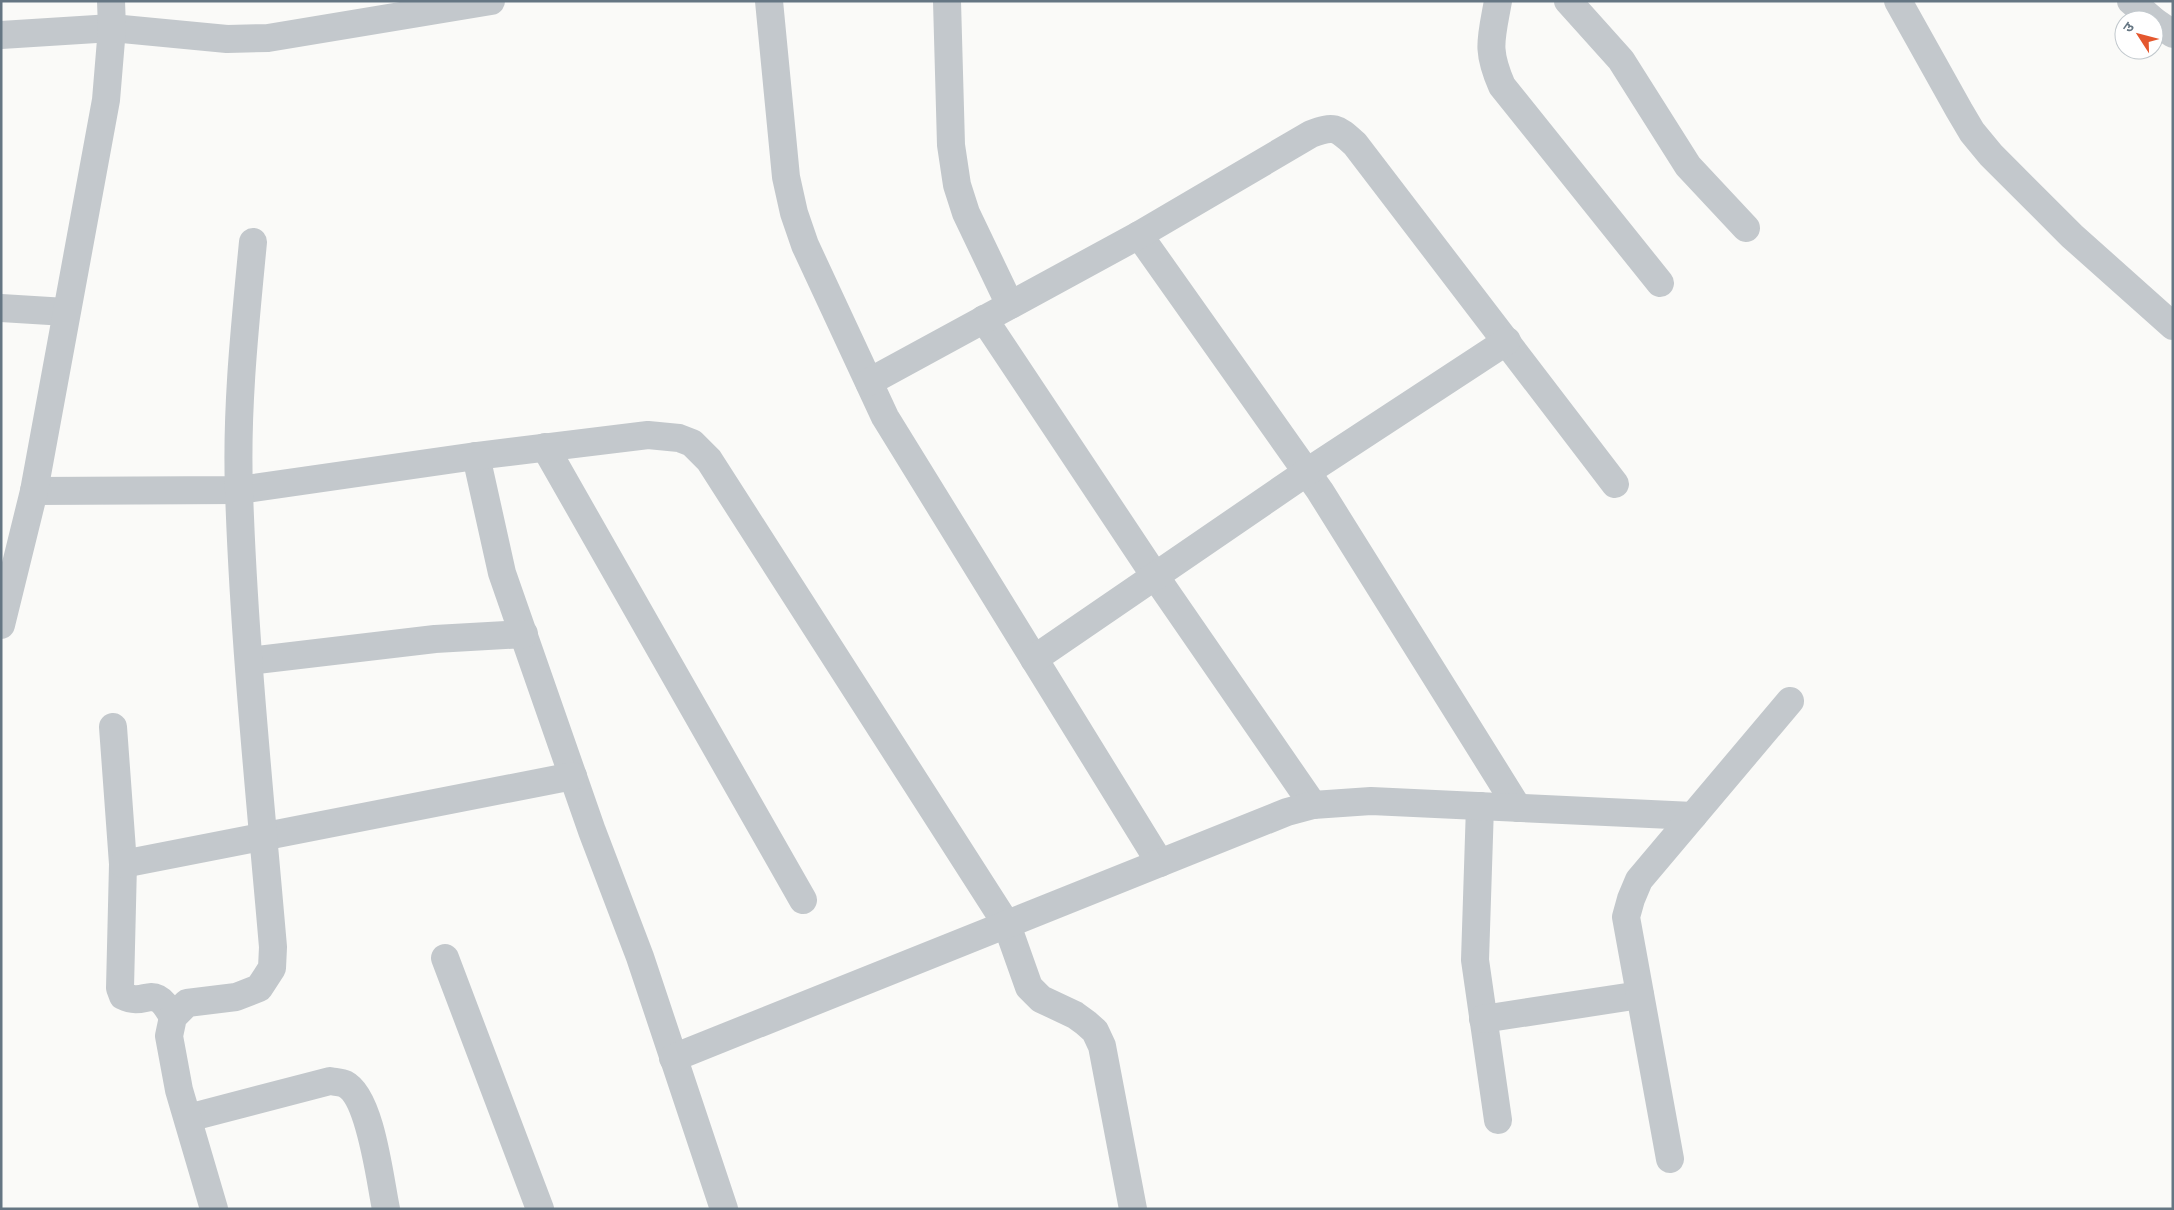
<svg xmlns="http://www.w3.org/2000/svg" width="2174" height="1210" font-family="'Golos Text','Noto Sans Devanagari',sans-serif">
  <style>
    .lines { fill: none; stroke-linecap: round; stroke-linejoin: round }
    .minor { stroke: #c3c8cc; stroke-width: 28 }
  </style>
  <rect width="100%" height="100%" fill="#fafaf8"/>
  <g class="lines">
    <g class="minor">
      <polyline points="769,1 786,177 794,213 805,245 885,417 1160,863"/>
      <polyline points="947,1 951,145 957,185 966,213 1010,305"/>
      <path d="M1498,1C1491,40 1486,49 1502,86L1660,283"/>
      <polyline points="1568,1 1621,60 1688,166 1746,228"/>
      <polyline points="1898,1 1959,110 1972,132 1991,155 2072,236 2173,326"/>
      <polyline points="2131,1 2153,20"/>
      <polyline points="2154,21 2173,34"/>
      <polyline points="1,35 112,28 227,39 268,38 491,1"/>
      <polyline points="1139,235 1320,491 1518,808"/>
      <polyline points="1,308 66,312"/>
      <polyline points="984,319 1155,576 1313,805"/>
      <path d="M869,382L1139,235L1311,134C1335,125 1337,128 1355,144L1615,484"/>
      <polyline points="545,447 803,900"/>
      <polyline points="476,456 502,573 592,831 640,957 724,1209"/>
      <polyline points="34,491 239,490 476,456 648,435 679,438 692,443 709,460 1007,925 1029,987 1041,999 1075,1015 1086,1023 1095,1031 1102,1046 1133,1209"/>
      <polyline points="1,625 34,491 106,100 112,28 111,1"/>
      <polyline points="1034,659 1307,472 1507,341"/>
      <polyline points="249,661 435,639 524,634"/>
      <path d="M113,727L123,864L120,988L123,996C148,1008 152,980 173,1017"/>
      <polyline points="1480,806 1475,960 1498,1120"/>
      <polyline points="123,864 573,776"/>
      <polyline points="445,958 540,1209"/>
      <polyline points="1483,1019 1640,995"/>
      <polyline points="673,1058 1287,812 1313,805 1371,801 1693,816"/>
      <path d="M188,1118L330,1081C334,1082 341,1082 345,1084C371,1097 380,1181 386,1209"/>
      <polyline points="1670,1159 1626,917 1631,899 1639,880 1790,701"/>
      <path d="M214,1209L179,1090L169,1036L173,1017L187,1003L236,997L259,988L272,968L273,947C260,796 244,643 239,491C236,408 245,325 253,242"/>
    </g>
  </g>
  <rect width="2174" height="1210" fill="none" stroke="#657683" stroke-width="5"/>
  <g transform="translate(2139 35) rotate(306)"><circle r="24" fill="#ffffff" stroke="#c1c8cd"/>
  <path d="M0-4L9 19L0 12L-9 19Z" fill="#e4572e"/>
  <text y="-8" font-size="14" font-weight="bold" text-anchor="middle" fill="#657683">उ</text>
  </g>
</svg>
